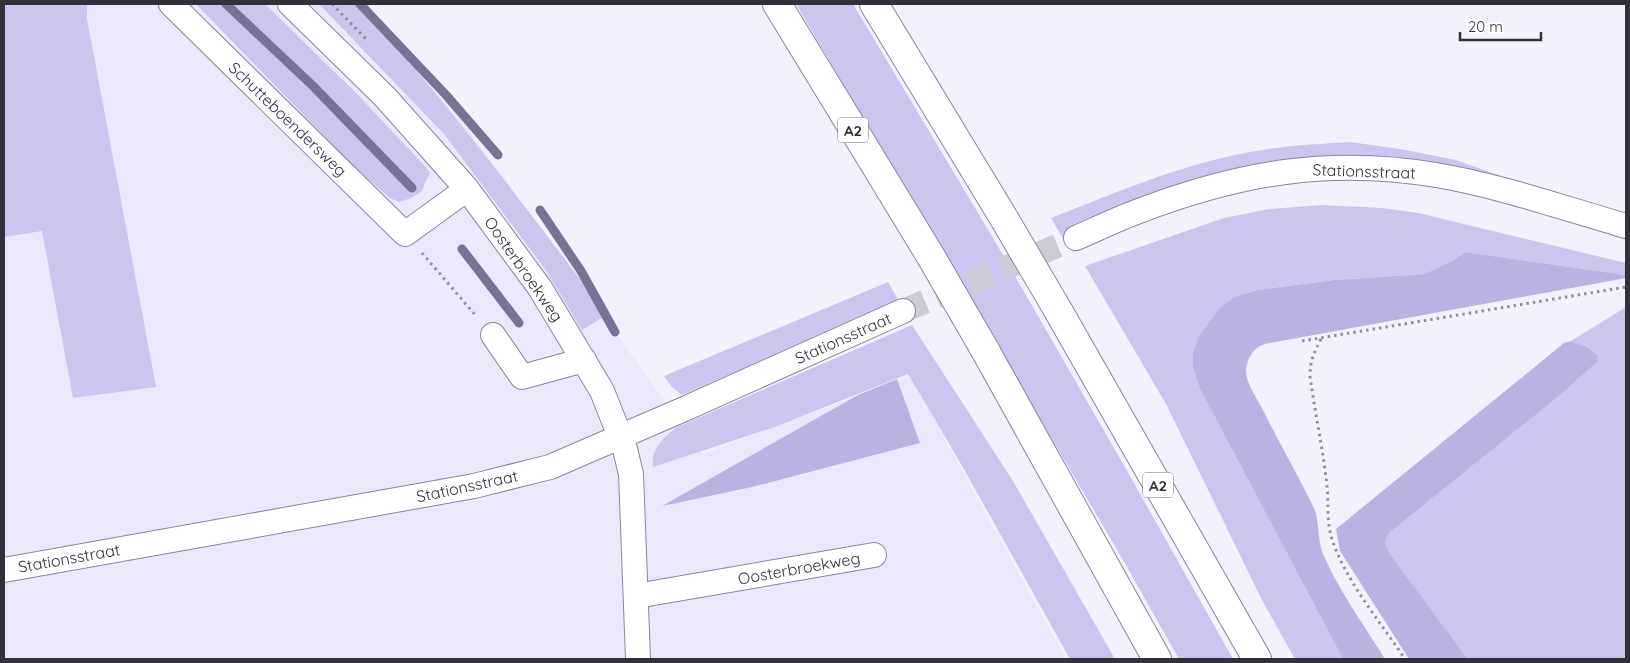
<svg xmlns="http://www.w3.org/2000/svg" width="1630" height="663" font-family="Quicksand,sans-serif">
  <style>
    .built { fill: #eae9fc }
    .green { fill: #cac6ef }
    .forest { fill: #b8b3e3 }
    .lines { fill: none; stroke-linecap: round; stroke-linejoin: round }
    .stream { stroke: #767396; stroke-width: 9 }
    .street-tunnel { stroke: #cccbd5; stroke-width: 24; stroke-dasharray: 24 12; stroke-linecap: butt }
    .street-casing { stroke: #88869c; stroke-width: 26 }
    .highway-casing { stroke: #88869c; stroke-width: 30 }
    .path { stroke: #909099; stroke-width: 3; stroke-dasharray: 2.5 4; stroke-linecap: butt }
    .street { stroke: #fff; stroke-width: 24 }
    .highway { stroke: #fff; stroke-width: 28 }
    .highway-bridge-casing { stroke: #88869c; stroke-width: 30; stroke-linecap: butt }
    .highway-bridge { stroke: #fff; stroke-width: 28 }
    .labels { text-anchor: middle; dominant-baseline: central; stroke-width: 5; stroke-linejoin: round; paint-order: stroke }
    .shield { fill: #fff; stroke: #6f6f75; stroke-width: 1 }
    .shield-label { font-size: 15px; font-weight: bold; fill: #31313a }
    .street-label { font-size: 16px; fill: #31313a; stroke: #fff }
  </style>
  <rect width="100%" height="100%" fill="#f3f2fc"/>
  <polygon class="built" points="4,4 353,4 461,119 703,454 910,376 1066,659 4,659"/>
  <g class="green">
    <polygon points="4,4 87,4 87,19 156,387 73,398 42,231 4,237"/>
    <polygon points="196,4 265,4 355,92 424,165 430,173 421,192 411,198 399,202 390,198 355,168"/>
    <path d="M319,4H359C448,103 527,209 607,315L582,330L545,269L444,134Z"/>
    <polygon points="796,4 853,4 996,243 1126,469 1233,659 1179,659 1119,553"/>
    <path d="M1350,142L1400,149L1456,160L1557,196L1578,223L1436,184L1370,175L1280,176L1065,242L1051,218C1120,191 1189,161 1262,150C1291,145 1321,144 1350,142Z"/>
    <polygon points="1322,205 1382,208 1418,213 1626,263 1626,275 1465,252 1454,260 1424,274 1334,280 1257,290 1235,297 1193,368 1200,389 1343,659 1295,659 1263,602 1166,404 1085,266 1224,218 1269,209"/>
    <polygon points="888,282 899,301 682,395 672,387 664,376"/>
    <polygon points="1626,307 1626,659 1468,659 1390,554 1385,542 1389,533 1558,397 1597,362 1598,356 1587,347 1571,341"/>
    <path d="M912,325L1013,481L1115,659H1070L961,464L908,374L775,427L653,467C650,450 664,437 677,427Z"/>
  </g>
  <g class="forest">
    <path d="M1465,252L1626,275V278L1265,344C1254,347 1247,358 1246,370C1246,383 1256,397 1262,408C1278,441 1297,473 1313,506C1320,520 1317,539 1323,554C1339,591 1364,625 1385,659H1343L1200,389L1193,368V353L1200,335L1219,309L1235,297L1257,290L1334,280L1424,274L1454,260Z"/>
    <polygon points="1571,341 1587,347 1598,356 1597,362 1558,397 1389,533 1385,542 1390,554 1468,659 1409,659 1340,551 1336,529 1564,343"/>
    <polygon points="897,379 920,443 752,487 662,506 858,395"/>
  </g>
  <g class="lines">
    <g class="stream">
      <polyline points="226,4 313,86 412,188"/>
      <polyline points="360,4 446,95 498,155"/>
      <polyline points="540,210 581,271 615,332"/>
      <polyline points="462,249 519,323"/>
    </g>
    <polyline class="street-tunnel" points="903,311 1076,238"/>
    <g class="street-casing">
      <g id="street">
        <polyline points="171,4 405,234 467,189"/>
        <polyline points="290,4 385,97 467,189 540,288 602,391 625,449 631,474 638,659"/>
        <path d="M1076,238C1097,229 1117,219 1139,211C1239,173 1329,157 1436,175C1501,186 1563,208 1626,226"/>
        <polyline points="493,335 522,377 584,360"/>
        <polyline points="4,570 474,486 550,467 682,410 903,311"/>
        <polyline points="636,596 874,555"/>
      </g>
    </g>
    <g class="highway-casing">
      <g id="highway">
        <polyline points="777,4 930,255"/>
        <polyline points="874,4 1005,220"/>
        <polyline points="1059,312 1257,659"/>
        <polyline points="985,350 1157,659"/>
      </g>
    </g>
    <g class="path">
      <polyline points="332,4 368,41"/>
      <polyline points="422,253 477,317"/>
      <path d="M1321,339C1314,353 1310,360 1310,376C1315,413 1323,449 1327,486C1329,504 1326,521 1332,539C1345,580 1381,623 1405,659"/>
      <polyline points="1302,341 1626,287"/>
    </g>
    <use href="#street" class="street"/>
    <use href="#highway" class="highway"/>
    <g class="highway-bridge-casing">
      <g id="highway-bridge">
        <polyline points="1005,220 1059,312"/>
        <polyline points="930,255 985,350"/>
      </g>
    </g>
    <use href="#highway-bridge" class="highway-bridge"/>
  </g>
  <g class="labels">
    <g class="shield">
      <rect x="838" y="117.5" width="30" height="25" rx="4"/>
      <rect x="1143" y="472.5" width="30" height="25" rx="4"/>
    </g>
    <g class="shield-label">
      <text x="853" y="130">A2</text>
      <text x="1158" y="485">A2</text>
    </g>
    <g class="street-label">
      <text transform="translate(288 119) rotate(44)">Schutteboendersweg</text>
      <text transform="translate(1364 171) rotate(2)">Stationsstraat</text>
      <text transform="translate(524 269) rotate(55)">Oosterbroekweg</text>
      <text transform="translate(843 338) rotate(-24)">Stationsstraat</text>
      <text transform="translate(467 486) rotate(-12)">Stationsstraat</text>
      <text transform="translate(69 558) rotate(-10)">Stationsstraat</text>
      <text transform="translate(799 568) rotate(-10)">Oosterbroekweg</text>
    </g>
  </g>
  <rect width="1630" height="663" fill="none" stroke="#31313a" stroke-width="10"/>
  <path d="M1460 32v8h81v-8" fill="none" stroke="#31313a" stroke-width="2.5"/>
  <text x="1468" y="32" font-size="15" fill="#31313a" stroke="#ffffff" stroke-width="4" paint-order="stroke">20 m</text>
</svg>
